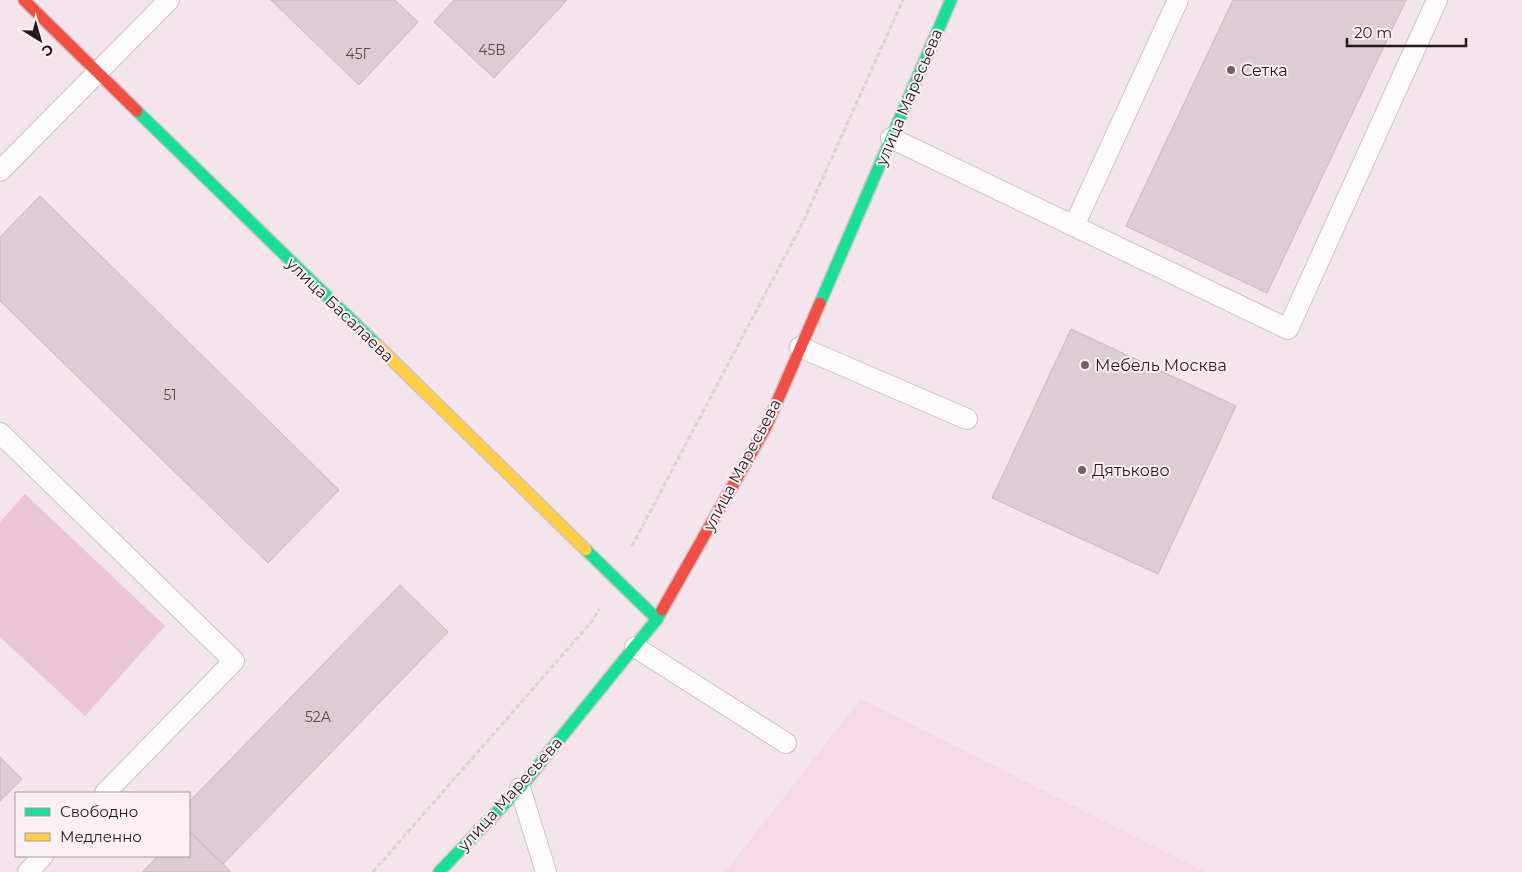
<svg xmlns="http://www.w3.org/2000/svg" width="1522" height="872" font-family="Montserrat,sans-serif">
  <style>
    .built { fill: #f5d9e5 }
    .green { fill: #ebc5d6 }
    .building { fill: #dbcdd3; stroke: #c5b8bd }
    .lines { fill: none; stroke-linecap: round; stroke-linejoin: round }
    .lane-casing { stroke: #cdc1c6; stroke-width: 22 }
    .fast-casing { stroke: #cdc1c6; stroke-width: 14 }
    .slow-casing { stroke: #cdc1c6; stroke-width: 14 }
    .jam-casing { stroke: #cdc1c6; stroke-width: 14 }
    .path { stroke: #d8d3d5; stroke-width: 3; stroke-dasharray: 5 2.5; stroke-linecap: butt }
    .lane { stroke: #fdfbfc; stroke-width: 20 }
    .fast { stroke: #16e098; stroke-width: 11 }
    .slow { stroke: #ffcf43; stroke-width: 11 }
    .jam { stroke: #f24e42; stroke-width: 11 }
    .poi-dot { fill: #6d6166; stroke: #fcf0f5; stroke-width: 2 }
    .labels { text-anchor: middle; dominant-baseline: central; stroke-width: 4; stroke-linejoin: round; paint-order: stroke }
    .number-label { font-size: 14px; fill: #53484c }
    .poi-label { font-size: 16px; fill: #241a1e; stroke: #fcf0f5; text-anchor: start }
    .street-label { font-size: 16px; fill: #241a1e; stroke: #fcf0f5 }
  </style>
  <rect width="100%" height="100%" fill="#f4e4eb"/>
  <polygon class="built" points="861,699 1205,872 725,872"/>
  <polygon class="green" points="25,494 165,626 85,716 0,637 0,522"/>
  <g class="building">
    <polygon points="271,0 395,0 418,22 359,85"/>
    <polygon points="454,0 567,0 494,78 434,22"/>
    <polygon points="1233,0 1406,0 1267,293 1126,226"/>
    <polygon points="40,196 339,490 268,563 0,301 0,237"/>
    <polygon points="1071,329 1236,406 1158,574 992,498"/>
    <polygon points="400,585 448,632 223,864 189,831 189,802"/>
    <polygon points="0,757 22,779 0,801"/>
    <polygon points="189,831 231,872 142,872 158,856 189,856"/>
  </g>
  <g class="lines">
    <g class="lane-casing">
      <g id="lane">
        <polyline points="891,138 1288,329 1437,0"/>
        <polyline points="0,171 169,0"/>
        <polyline points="1074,226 1178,0"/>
        <polyline points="800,347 967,419"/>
        <polyline points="0,433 234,661 105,793"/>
        <polyline points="635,647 786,743"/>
        <polyline points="520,788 546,872"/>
        <polyline points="28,872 43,856"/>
      </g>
    </g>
    <g class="fast-casing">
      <g id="fast">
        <polyline points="137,111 377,345"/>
        <polyline points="820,303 951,0"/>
        <polyline points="586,550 657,619"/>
        <polyline points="439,872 520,788 657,619 662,610"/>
      </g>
    </g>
    <g class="slow-casing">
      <polyline id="slow" points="377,345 586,550"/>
    </g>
    <g class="jam-casing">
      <g id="jam">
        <polyline points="24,0 137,111"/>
        <polyline points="662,610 766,427 820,303"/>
      </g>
    </g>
    <g class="path">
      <polyline points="632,546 801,226 903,0"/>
      <polyline points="373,872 593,620 599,609"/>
    </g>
    <use href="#lane" class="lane"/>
    <use href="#fast" class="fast"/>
    <use href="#slow" class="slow"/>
    <use href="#jam" class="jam"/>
  </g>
  <g class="poi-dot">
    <circle cx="1231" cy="70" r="5"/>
    <circle cx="1085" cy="365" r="5"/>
    <circle cx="1082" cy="470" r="5"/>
  </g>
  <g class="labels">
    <g class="number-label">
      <text x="492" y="50">45В</text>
      <text x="358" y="54">45Г</text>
      <text x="170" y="395">51</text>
      <text x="318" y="717">52А</text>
    </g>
    <g class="poi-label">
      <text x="1241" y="70">Сетка</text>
      <text x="1095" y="365">Мебель Москва</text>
      <text x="1092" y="470">Дятьково</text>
    </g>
    <g class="street-label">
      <text transform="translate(909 97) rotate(-67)">улица Маресьева</text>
      <text transform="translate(340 310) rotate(44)">улица Басалаева</text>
      <text transform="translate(742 465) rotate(-62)">улица Маресьева</text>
      <text transform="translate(510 794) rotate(-48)">улица Маресьева</text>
    </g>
  </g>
  <rect x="15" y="792" width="175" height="65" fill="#fcf0f5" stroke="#a69a9f"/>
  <rect x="25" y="808" width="25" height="8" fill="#16e098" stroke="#a69a9f"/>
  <text x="60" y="817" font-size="15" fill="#241a1e">Свободно</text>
  <rect x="25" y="833" width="25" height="8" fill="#ffcf43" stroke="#a69a9f"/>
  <text x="60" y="842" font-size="15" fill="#241a1e">Медленно</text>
  <g transform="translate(40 40) rotate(143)" stroke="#fcf0f5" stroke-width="4" paint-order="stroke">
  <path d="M0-4L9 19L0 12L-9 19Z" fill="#241a1e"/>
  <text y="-8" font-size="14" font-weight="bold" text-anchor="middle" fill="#241a1e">С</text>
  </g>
  <path d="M1347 38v8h119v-8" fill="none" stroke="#241a1e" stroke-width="2.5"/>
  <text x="1354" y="38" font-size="15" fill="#241a1e" stroke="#fcf0f5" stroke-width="4" paint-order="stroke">20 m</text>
</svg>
